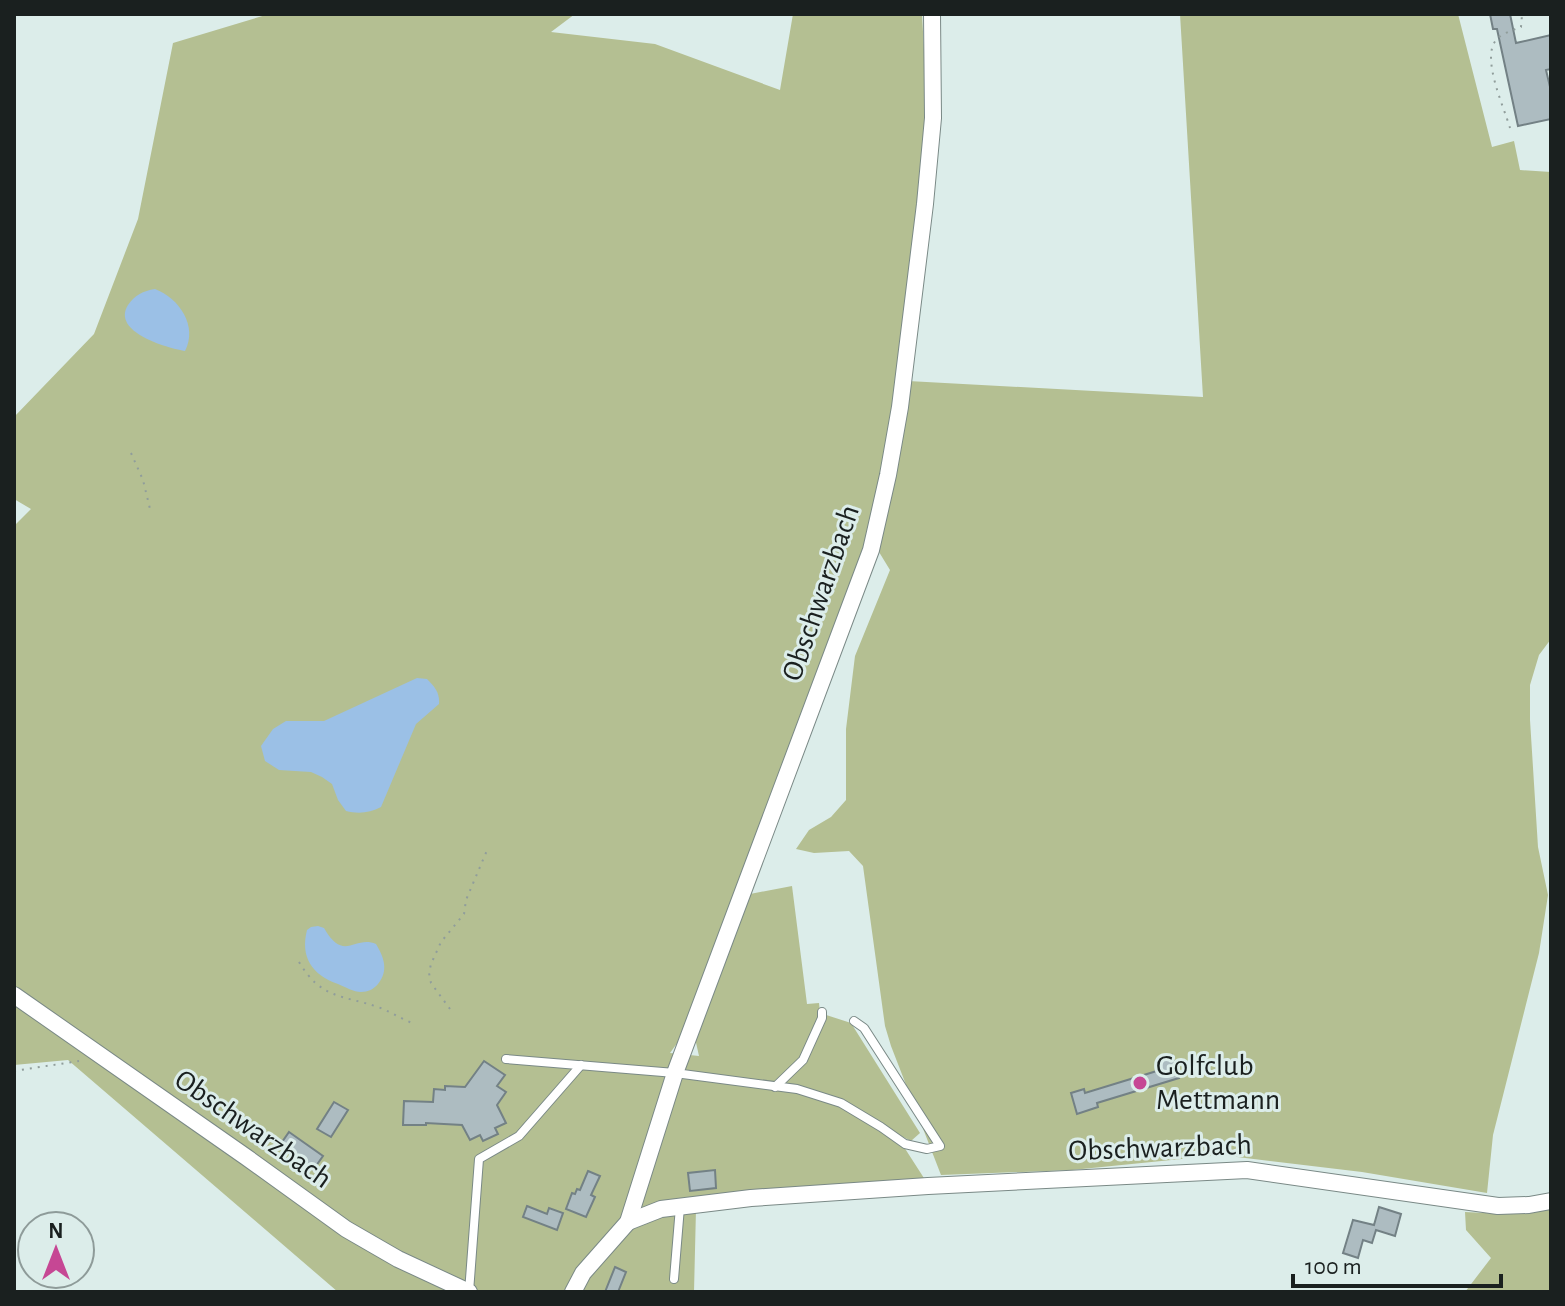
<svg xmlns="http://www.w3.org/2000/svg" width="1565" height="1306" font-family="'Alegreya Sans',sans-serif">
  <style>
    .green { fill: #b4bf92 }
    .water { fill: #9bc0e6 }
    .building { fill: #adbcc1; stroke: #738185; stroke-width: 2 }
    .lines { fill: none; stroke-linecap: round; stroke-linejoin: round }
    .lane-casing { stroke: #7a8986; stroke-width: 10 }
    .street-casing { stroke: #7a8986; stroke-width: 18 }
    .path { stroke: #909d9b; stroke-width: 2; stroke-dasharray: 2 6; stroke-linecap: butt }
    .lane { stroke: #fff; stroke-width: 8 }
    .street { stroke: #fff; stroke-width: 16 }
    .poi-dot { fill: #c64794; stroke: #dcedea; stroke-width: 3 }
    .labels { text-anchor: middle; dominant-baseline: central; stroke-width: 6; stroke-linejoin: round; paint-order: stroke }
    .street-label { font-size: 30px; fill: #1a201f; stroke: #dcedea }
    .poi-label { font-size: 30px; fill: #1a201f; stroke: #dcedea; text-anchor: start }
  </style>
  <rect width="100%" height="100%" fill="#dcedea"/>
  <g class="green">
    <polygon points="269,14 575,14 551,32 655,44 780,90 793,14 922,14 928,121 896,404 864,548 683,1035 670,1053 699,1056 695,1038 750,894 792,886 807,1004 819,1003 820,1013 851,1023 920,1133 911,1141 895,1133 931,1189 696,1209 694,1292 338,1292 68,1060 14,1065 14,526 31,509 14,499 14,417 94,334 138,219 173,43"/>
    <polygon points="1180,14 1458,14 1492,147 1514,141 1520,170 1551,172 1551,639 1539,655 1530,685 1530,720 1538,847 1548,895 1539,953 1493,1135 1487,1193 1362,1172 1221,1155 1072,1170 941,1175 891,1046 885,1026 863,866 849,851 814,853 796,849 809,830 831,817 846,800 846,729 855,656 890,570 879,552 908,381 1203,397"/>
    <polygon points="1551,1208 1551,1292 1465,1292 1491,1258 1466,1230 1465,1212 1505,1214"/>
  </g>
  <g class="water">
    <path d="M155,289C179,298 198,326 185,351C167,348 111,332 128,305C135,295 143,291 155,289Z"/>
    <path d="M417,678L427,679C435,687 440,693 439,704L416,724L381,807C370,813 358,814 346,811L338,800L332,784L322,777L311,772L279,770L265,761L261,746L273,729L286,721H324Z"/>
    <path d="M318,926L324,928C344,963 354,935 376,944C384,957 389,971 378,984C374,989 368,992 361,992C354,992 345,987 338,984C312,975 300,957 307,930L311,927Z"/>
  </g>
  <g class="building">
    <polygon points="1490,14 1510,14 1516,43 1551,35 1551,69 1546,70 1551,91 1551,119 1518,126 1497,29 1493,29"/>
    <polygon points="1172,1055 1179,1078 1097,1103 1098,1107 1077,1114 1071,1093 1084,1089 1085,1093 1160,1070 1157,1059"/>
    <polygon points="484,1061 505,1075 497,1086 506,1092 497,1105 506,1123 495,1128 498,1134 483,1141 480,1135 470,1140 462,1125 426,1123 426,1125 403,1125 404,1101 433,1102 434,1089 445,1090 445,1086 465,1087"/>
    <polygon points="334,1102 348,1110 331,1137 317,1129"/>
    <polygon points="289,1132 323,1156 313,1170 280,1145"/>
    <polygon points="715,1170 716,1188 690,1191 688,1173"/>
    <polygon points="588,1171 600,1176 591,1195 595,1197 586,1217 566,1209 572,1193 575,1194 577,1189 580,1190"/>
    <polygon points="527,1206 547,1214 549,1208 563,1213 557,1230 523,1217"/>
    <polygon points="1379,1207 1401,1214 1395,1236 1376,1230 1372,1243 1363,1240 1358,1258 1343,1253 1353,1220 1374,1225"/>
    <polygon points="615,1267 626,1272 618,1292 605,1292"/>
  </g>
  <g class="lines">
    <g class="lane-casing">
      <g id="lane">
        <polyline points="506,1059 675,1073 797,1089 841,1103 881,1127 905,1144 927,1149 940,1146 864,1028 854,1021"/>
        <polyline points="775,1087 803,1060 822,1018 822,1012"/>
        <polyline points="674,1279 680,1207"/>
        <polyline points="469,1292 479,1159 519,1136 581,1065"/>
      </g>
    </g>
    <g class="street-casing">
      <g id="street">
        <polyline points="14,995 246,1157 346,1229 398,1259 469,1292"/>
        <polyline points="628,1222 661,1209 751,1198 928,1186 1247,1170 1498,1206 1529,1205 1551,1201"/>
        <polyline points="573,1292 583,1273 628,1222 675,1073 871,550 888,475 900,407 925,204 933,118 932,14"/>
      </g>
    </g>
    <g class="path">
      <polyline points="1524,15 1551,15"/>
      <path d="M1510,128C1504,107 1480,56 1497,39C1503,33 1513,30 1521,27L1522,15"/>
      <polyline points="131,453 143,480 151,513"/>
      <path d="M299,962C321,999 342,995 378,1007C389,1011 400,1018 412,1023"/>
      <polyline points="450,1009 431,983 429,973 431,964 441,942 464,914 466,900 488,848"/>
      <polyline points="14,1071 79,1061"/>
    </g>
    <use href="#lane" class="lane"/>
    <use href="#street" class="street"/>
  </g>
  <circle class="poi-dot" cx="1140" cy="1083" r="8"/>
  <g class="labels">
    <g class="street-label">
      <text transform="translate(821 593) rotate(-71)">Obschwarzbach</text>
      <text transform="translate(253 1129) rotate(35)">Obschwarzbach</text>
      <text transform="translate(1160 1148) rotate(-2)">Obschwarzbach</text>
    </g>
    <g class="poi-label">
      <text x="1156" y="1066">Golfclub<tspan x="1156" dy="34">Mettmann</tspan></text>
    </g>
  </g>
  <rect width="1565" height="1306" fill="none" stroke="#1a201f" stroke-width="32"/>
  <g transform="translate(56 1250)"><circle r="38" fill="#dcedea" stroke="#8e9b99" stroke-width="2"/>
  <path d="M0-6L14 30L0 20L-14 30Z" fill="#c64794"/>
  <text y="-12" font-size="22" font-weight="bold" text-anchor="middle" fill="#1a201f">N</text>
  </g>
  <path d="M1293 1274v12h208v-12" fill="none" stroke="#1a201f" stroke-width="4"/>
  <text x="1305" y="1274" font-size="24" fill="#1a201f" stroke="#dcedea" stroke-width="6" paint-order="stroke">100 m</text>
</svg>
